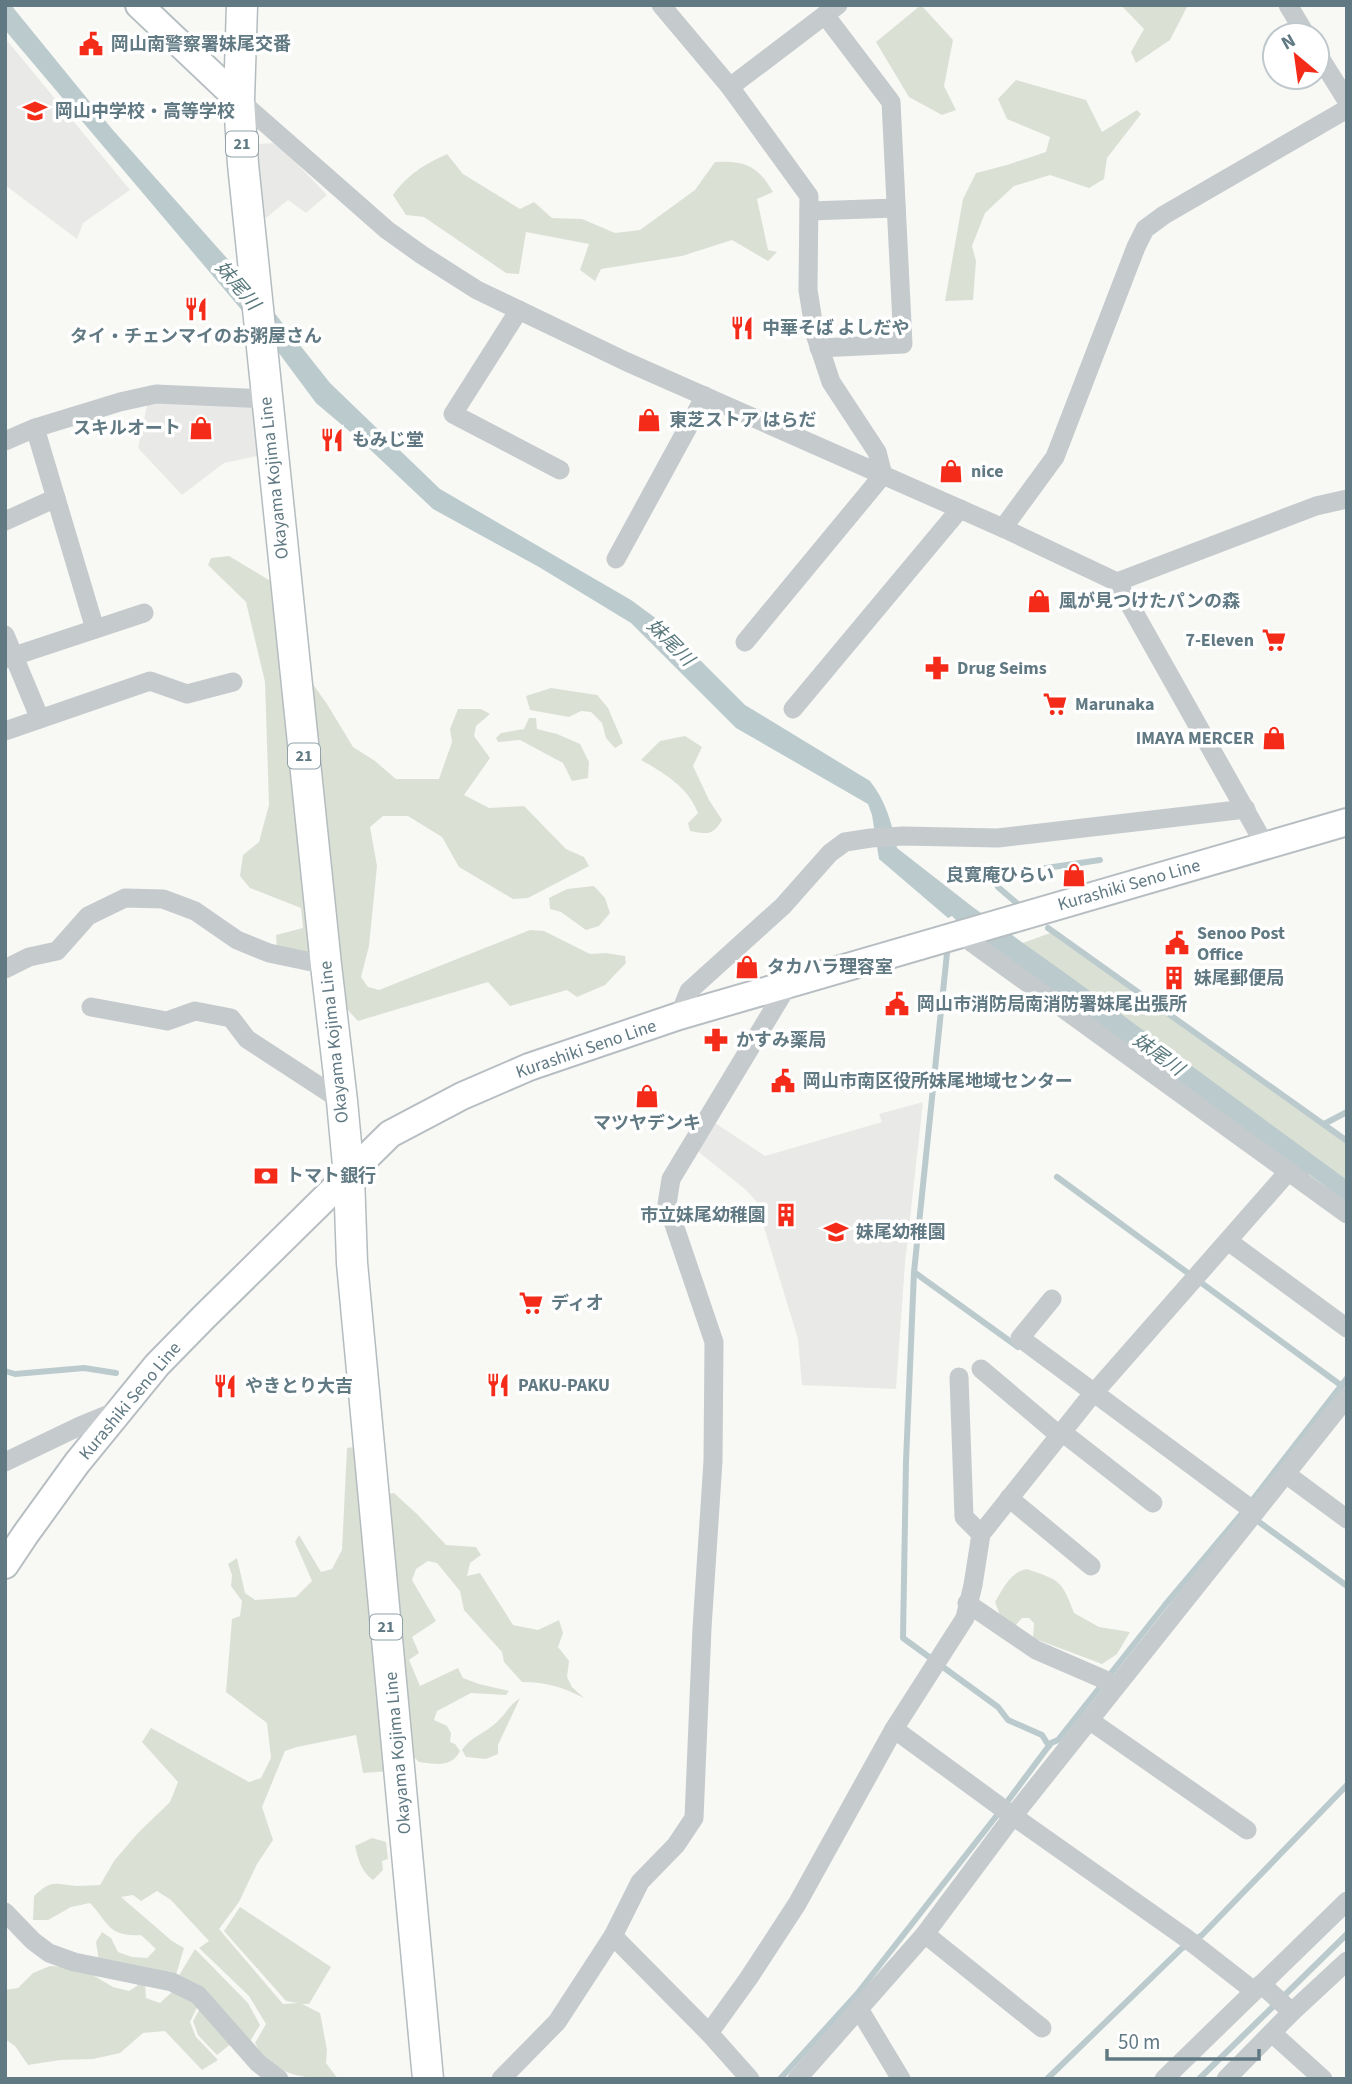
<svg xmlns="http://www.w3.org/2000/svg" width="1352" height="2084" font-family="'Source Sans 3','Noto Sans JP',sans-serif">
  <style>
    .built { fill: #e9e9e8 }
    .green { fill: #dbe0d5 }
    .water { fill: #bbcbcd }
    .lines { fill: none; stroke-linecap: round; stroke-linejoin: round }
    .stream { stroke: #bbcbcd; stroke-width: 6 }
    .secondary-casing { stroke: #b7bec2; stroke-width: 30 }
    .primary-casing { stroke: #b5bcbf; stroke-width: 33 }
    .street { stroke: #c5cacd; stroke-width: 19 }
    .secondary { stroke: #fff; stroke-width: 26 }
    .primary { stroke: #fff; stroke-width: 30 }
    .labels { text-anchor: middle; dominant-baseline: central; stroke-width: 7; stroke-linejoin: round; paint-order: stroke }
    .shield { fill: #fff; stroke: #90a1a8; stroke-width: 2 }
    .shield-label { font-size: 16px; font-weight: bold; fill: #607983 }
    .poi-label { font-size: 18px; font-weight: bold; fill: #607983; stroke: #fff; text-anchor: start }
    .street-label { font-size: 18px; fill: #607983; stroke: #fff }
    .water-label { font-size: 19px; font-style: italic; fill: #5a797d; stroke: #fff }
  </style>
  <rect width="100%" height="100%" fill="#f8f8f5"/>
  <g class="built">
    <polygon points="5,38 130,190 83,223 77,239 5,185"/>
    <polygon points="277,143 327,195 306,213 288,200 262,221 257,144"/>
    <polygon points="148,401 258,408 262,455 224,463 182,495 138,448"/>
    <polygon points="923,1102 905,1263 896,1389 802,1385 798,1339 756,1201 746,1190 695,1149 712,1121 765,1156 882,1122 879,1114"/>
  </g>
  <g class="green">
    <polygon points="921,5 953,40 944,86 956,110 942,115 909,97 876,42"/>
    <polygon points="1121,5 1188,5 1170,40 1136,63 1131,52 1144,29"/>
    <polygon points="1016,80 1086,100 1102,132 1137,110 1141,114 1107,158 1104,179 1089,188 1050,175 1014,186 985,213 972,246 976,261 973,300 945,301 963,199 976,173 1007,165 1046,152 1050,137 1007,119 998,99"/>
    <path d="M447,154L463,174L520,209L534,202L552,218L582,219L615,233L640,230L695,190L715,162C745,160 758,166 773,192L757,199L768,250L777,252L768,261L732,240L682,256L601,269L595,281L580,270L589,244L526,232L519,274L506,273L424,217L406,215L393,195C408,174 425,164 447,154Z"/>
    <polygon points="229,556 274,583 311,955 277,949 276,935 303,928 301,908 250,888 240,876 243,855 259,842 269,805 265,682 246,602 208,565 211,558"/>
    <polygon points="307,676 327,704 353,747 375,761 396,779 439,779 452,742 450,729 458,709 481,709 490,714 476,726 474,736 490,758 464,795 489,808 524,806 566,849 584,857 589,866 528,898 513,899 459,867 442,837 408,816 383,816 370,827 377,866 369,946 361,977 368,987 379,990 530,930 544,931 590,954 606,953 625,956 626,963 605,985 577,997 567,990 510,1006 488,982 358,1021 347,1009"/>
    <polygon points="551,688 597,695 608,708 623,743 615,748 606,738 602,723 591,712 581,711 569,717 530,710 526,696"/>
    <polygon points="529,718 536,718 537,729 557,734 580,744 589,762 588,778 572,781 563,763 520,740 498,742 496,738 501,733 524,729"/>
    <path d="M685,736L702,747L693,766L709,800L722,820C713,836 707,834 690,831L688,823L698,813C688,787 664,773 641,760L660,741Z"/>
    <polygon points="594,886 605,898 610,913 599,926 586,930 561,912 550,909 549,898 567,889"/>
    <polygon points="1050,933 1347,1144 1347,1204 1012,947"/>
    <path d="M354,1447L391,1771L363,1773L356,1735L297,1747L285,1751L262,1807L273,1840L257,1864L239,1902L219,1929L283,2004L298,2003L286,2001L224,1931L240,1907L331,1967L309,2004H302L320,2013L327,2050L326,2063L338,2079C305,2079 272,2076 255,2043L266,2024L249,1996L199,1948L209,1941L171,1900L157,1891L141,1901L133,1895L121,1897L172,1941L184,1948L176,1975L145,1984L146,1998L160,2003L173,1991L198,2005L190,2022L196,2037L218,2060L202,2070L165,2031L143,2033L120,2053L93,2059L60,2060L28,2065L15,2046L5,2039V1990L18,1988L33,1973L50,1966L67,1967L91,1974L113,1987L129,1991L137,1986L138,1968L99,1961L96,1942L102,1932L111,1938L118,1952L132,1957L147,1958L156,1949L141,1935C108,1937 109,1923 90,1903L71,1907L48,1920H33L34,1896C52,1879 54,1884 77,1886C84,1886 93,1885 100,1885L114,1861L137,1834L170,1802L178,1782L142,1742L151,1728L249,1782L261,1778L271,1758L267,1723L226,1692L232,1619L240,1616L242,1601L231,1586L232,1575L228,1564L237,1558L245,1593L255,1600L296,1597L312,1581L295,1542L299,1535L321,1572L332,1569L342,1550L347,1448Z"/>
    <path d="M394,1493L418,1515L446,1545L476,1547L481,1555L470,1563L467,1576L480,1573L513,1625L538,1630L559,1620L563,1633L558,1647L569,1661L567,1677L572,1687L584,1698C562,1687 547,1682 522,1682L504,1662L502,1652L464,1610L460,1591L437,1563L428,1561L416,1569L412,1580L436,1621L412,1637L419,1653L409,1660L420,1686L458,1668L463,1678L479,1684L509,1691L506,1695L471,1693L437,1711L434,1720L447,1726L451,1733L450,1742L455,1744L460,1751C452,1768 435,1764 419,1762L410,1753L381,1495Z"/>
    <path d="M1027,1569C1059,1580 1062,1580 1074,1613L1099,1627L1130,1632L1117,1654L1102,1664L1033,1638L1034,1623L1029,1618H1022L1014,1627L1002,1620L995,1602C1003,1589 1010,1572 1027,1569Z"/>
    <path d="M520,1698L498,1745V1754L486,1759L466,1757L462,1750C470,1737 486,1733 497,1722C507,1713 508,1706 520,1698Z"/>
    <path d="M372,1838L386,1842L388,1859L382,1861L383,1870L373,1880C361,1871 358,1859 355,1846Z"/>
    <polygon points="195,1949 248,2003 260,2025 249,2043 178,1977"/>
    <polygon points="202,2005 232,2043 217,2055 198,2035 193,2021"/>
  </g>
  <path class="water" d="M5,5H11L112,129L265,301L330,383L440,489L631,600L665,625L745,705L870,781C886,801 892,824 897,848L974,908L1068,975L1347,1180V1203L1309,1174L1305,1176L958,922L952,916L948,918L879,859L872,815L868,804L736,728L631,623L539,567L433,509L361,441L316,403L270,341L245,314L5,30Z"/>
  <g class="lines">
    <g class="stream">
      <polyline points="1020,906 998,887 996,881 999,875 1100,860"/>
      <polyline points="1048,928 1347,1141"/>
      <polyline points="947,953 914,1272 906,1461 903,1638 998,1707 1008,1720 1042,1735 1049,1746"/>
      <polyline points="1324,1124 1347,1112"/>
      <polyline points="1057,1177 1342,1386"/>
      <polyline points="914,1272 1018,1347"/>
      <polyline points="5,1371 15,1374 84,1368 116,1373"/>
      <polyline points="1259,1522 1347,1586"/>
      <polyline points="780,2079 857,1994 998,1814 1051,1743 1058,1740 1165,1605 1244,1511 1347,1378"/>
      <polyline points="1047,2079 1181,1949 1202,1935 1347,1785"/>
      <polyline points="1199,2079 1347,1934"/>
    </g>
    <g class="secondary-casing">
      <g id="secondary">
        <polyline points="139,5 239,100"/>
        <polyline points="5,1565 25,1535 77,1463 157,1365 204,1317 390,1134 462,1096 529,1067 679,1016 1347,822"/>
      </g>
    </g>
    <g class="primary-casing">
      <polyline id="primary" points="242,5 239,100 243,164 326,965 342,1101 349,1176 352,1263 428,2079"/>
    </g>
    <g class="street">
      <polyline points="661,5 730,87 809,196 808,290 815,334 831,382 877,452 883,475"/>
      <polyline points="1288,5 1306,35"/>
      <polyline points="1317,53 1347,101"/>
      <polyline points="730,87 838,5"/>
      <polyline points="239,100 387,230 422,255 477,290 627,362 1003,528 1117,582 1265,845"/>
      <polyline points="809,211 896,208"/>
      <polyline points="519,310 453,414 560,470"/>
      <polyline points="819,348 903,344 891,102 825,15"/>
      <polyline points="35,428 95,629"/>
      <polyline points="5,441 35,428 120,402 156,394 266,399"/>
      <polyline points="5,521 56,498"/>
      <polyline points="1003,528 1055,457 1136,247 1145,229 1164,215 1347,109"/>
      <polyline points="616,559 705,396"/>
      <polyline points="1117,582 1316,506 1347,499"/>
      <polyline points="5,635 40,719"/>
      <polyline points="745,642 883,475"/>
      <polyline points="5,659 144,613"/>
      <polyline points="793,709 960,509"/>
      <polyline points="5,731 150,681 187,694 233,682"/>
      <polyline points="960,934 1347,1214"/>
      <polyline points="5,969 29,957 57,951 88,916 125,898 163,899 195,911 237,940 269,953 326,965"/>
      <polyline points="91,1007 167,1021 195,1011 231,1018 247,1039 342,1101"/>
      <polyline points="679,1016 689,991 783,906 830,853 845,842 871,838 903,836 998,838 1246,809"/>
      <polyline points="1228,1241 1347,1328"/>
      <polyline points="1052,1299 1020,1338 1255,1512"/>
      <polyline points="981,1369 1059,1435"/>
      <polyline points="959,1377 964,1517 981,1534"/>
      <polyline points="1062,1432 1153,1503"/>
      <polyline points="5,1462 80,1426 119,1410"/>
      <polyline points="1286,1474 1347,1519"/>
      <polyline points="1009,1498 1091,1566"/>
      <polyline points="967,1603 1036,1650 1103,1679 1114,1687"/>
      <polyline points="1089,1720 1247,1830"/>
      <polyline points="894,1729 965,1618 973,1585 981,1534 1086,1402 1288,1172"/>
      <polyline points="5,1912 33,1941 49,1953 74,1962 172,1982 198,1995 258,2063 279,2079"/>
      <polyline points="925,1934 1042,2028"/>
      <polyline points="613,1936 709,2033 750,2079"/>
      <polyline points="1261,1984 1292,2012"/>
      <polyline points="859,2009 901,2079"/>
      <polyline points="709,2033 748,1979 797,1904 894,1729 1013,1816 1186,1938 1254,1991"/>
      <polyline points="1272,2033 1323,2079"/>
      <polyline points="501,2079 557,2022 613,1936 640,1882 676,1845 694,1818 702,1628 713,1461 714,1342 667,1204 671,1179 788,985"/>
      <polyline points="797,2079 925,1934 1013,1816 1347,1397"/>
      <polyline points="1164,2079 1347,1901"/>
      <polyline points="1226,2079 1292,2012 1347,1961"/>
    </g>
    <use href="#secondary" class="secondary"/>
    <use href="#primary" class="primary"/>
  </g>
  <defs>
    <g id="civic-bare" transform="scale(1.89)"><path d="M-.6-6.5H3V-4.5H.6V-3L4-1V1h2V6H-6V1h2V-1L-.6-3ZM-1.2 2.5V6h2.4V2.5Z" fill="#f42b19" stroke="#fff" stroke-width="2.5" paint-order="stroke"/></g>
    <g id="school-bare" transform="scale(1.89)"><path d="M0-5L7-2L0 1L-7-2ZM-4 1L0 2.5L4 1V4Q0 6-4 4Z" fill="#f42b19" stroke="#fff" stroke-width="2.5" paint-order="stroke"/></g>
    <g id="restaurant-bare" transform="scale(1.89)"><path d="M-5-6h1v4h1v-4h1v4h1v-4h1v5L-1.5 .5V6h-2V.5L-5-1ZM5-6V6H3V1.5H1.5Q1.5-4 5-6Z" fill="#f42b19" stroke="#fff" stroke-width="2.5" paint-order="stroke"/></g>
    <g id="shop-bare" transform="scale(1.89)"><path d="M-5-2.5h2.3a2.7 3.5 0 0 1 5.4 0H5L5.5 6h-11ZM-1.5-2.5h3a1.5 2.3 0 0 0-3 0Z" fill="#f42b19" stroke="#fff" stroke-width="2.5" paint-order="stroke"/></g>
    <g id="supermarket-bare" transform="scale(1.89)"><path d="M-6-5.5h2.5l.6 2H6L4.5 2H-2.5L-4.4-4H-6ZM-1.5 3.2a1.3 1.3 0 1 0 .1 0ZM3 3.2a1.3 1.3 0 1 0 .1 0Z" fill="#f42b19" stroke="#fff" stroke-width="2.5" paint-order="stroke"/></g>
    <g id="pharmacy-bare" transform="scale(1.89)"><path d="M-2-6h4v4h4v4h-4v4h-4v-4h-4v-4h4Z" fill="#f42b19" stroke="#fff" stroke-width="2.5" paint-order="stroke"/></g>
    <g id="building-bare" transform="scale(1.89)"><path d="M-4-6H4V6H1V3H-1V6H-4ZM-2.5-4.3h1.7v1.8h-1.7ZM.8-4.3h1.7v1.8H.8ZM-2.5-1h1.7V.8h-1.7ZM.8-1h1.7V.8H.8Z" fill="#f42b19" stroke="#fff" stroke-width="2.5" paint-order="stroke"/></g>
    <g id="bank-bare" transform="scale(1.89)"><path d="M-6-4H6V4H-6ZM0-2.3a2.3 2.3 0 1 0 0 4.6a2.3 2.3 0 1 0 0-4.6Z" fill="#f42b19" stroke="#fff" stroke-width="2.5" paint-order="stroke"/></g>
  </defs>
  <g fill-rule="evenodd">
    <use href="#civic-bare" x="91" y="44"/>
    <use href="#school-bare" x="35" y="111"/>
    <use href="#restaurant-bare" x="196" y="309"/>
    <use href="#restaurant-bare" x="742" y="328"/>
    <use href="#shop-bare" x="649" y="420"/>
    <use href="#shop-bare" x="201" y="428"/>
    <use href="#restaurant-bare" x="332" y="440"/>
    <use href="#shop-bare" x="951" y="471"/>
    <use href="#shop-bare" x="1039" y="601"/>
    <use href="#supermarket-bare" x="1274" y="640"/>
    <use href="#pharmacy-bare" x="937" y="668"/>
    <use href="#supermarket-bare" x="1055" y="704"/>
    <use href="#shop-bare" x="1274" y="738"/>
    <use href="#shop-bare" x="1074" y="875"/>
    <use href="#civic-bare" x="1177" y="943"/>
    <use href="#shop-bare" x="747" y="967"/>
    <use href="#building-bare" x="1174" y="978"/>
    <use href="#civic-bare" x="897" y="1004"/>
    <use href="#pharmacy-bare" x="716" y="1040"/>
    <use href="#civic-bare" x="783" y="1081"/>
    <use href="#shop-bare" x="647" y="1096"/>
    <use href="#bank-bare" x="266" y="1176"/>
    <use href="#building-bare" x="786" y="1215"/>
    <use href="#school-bare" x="836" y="1232"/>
    <use href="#supermarket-bare" x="531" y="1303"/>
    <use href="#restaurant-bare" x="498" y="1385"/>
    <use href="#restaurant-bare" x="225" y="1386"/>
  </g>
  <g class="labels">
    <g class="shield">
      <rect x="226" y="131.5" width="32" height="25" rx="5"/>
      <rect x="288" y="743.5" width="32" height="25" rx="5"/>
      <rect x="370" y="1614.5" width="32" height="25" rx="5"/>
    </g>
    <g class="shield-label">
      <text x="242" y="144">21</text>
      <text x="304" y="756">21</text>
      <text x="386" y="1627">21</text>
    </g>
    <g class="poi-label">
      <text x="111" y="44">岡山南警察署妹尾交番</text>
      <text x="55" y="111">岡山中学校・高等学校</text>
      <text x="762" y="328">中華そば よしだや</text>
      <text x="196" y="336" text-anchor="middle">タイ・チェンマイのお粥屋さん</text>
      <text x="669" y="420">東芝ストア はらだ</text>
      <text x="181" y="428" text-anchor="end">スキルオート</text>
      <text x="352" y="440">もみじ堂</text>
      <text x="971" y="471">nice</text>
      <text x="1059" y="601">風が見つけたパンの森</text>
      <text x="1254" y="640" text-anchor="end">7-Eleven</text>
      <text x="957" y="668">Drug Seims</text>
      <text x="1075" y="704">Marunaka</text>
      <text x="1254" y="738" text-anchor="end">IMAYA MERCER</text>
      <text x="1054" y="875" text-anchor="end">良寛庵ひらい</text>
      <text x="1197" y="933">Senoo Post<tspan x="1197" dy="21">Office</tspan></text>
      <text x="767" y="967">タカハラ理容室</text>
      <text x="1194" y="978">妹尾郵便局</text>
      <text x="917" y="1004">岡山市消防局南消防署妹尾出張所</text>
      <text x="736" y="1040">かすみ薬局</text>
      <text x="803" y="1081">岡山市南区役所妹尾地域センター</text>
      <text x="647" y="1123" text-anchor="middle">マツヤデンキ</text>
      <text x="286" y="1176">トマト銀行</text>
      <text x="766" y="1215" text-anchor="end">市立妹尾幼稚園</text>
      <text x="856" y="1232">妹尾幼稚園</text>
      <text x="551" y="1303">ディオ</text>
      <text x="518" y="1385">PAKU-PAKU</text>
      <text x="245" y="1386">やきとり大吉</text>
    </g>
    <g class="street-label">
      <text transform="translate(274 478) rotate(-96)">Okayama Kojima Line</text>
      <text transform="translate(1129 885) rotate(-16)">Kurashiki Seno Line</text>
      <text transform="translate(334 1042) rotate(-96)">Okayama Kojima Line</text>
      <text transform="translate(586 1049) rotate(-19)">Kurashiki Seno Line</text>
      <text transform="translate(130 1401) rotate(-50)">Kurashiki Seno Line</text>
      <text transform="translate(398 1753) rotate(-95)">Okayama Kojima Line</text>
    </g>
    <g class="water-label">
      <text transform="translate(237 286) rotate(50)">妹尾川</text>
      <text transform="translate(670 643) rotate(45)">妹尾川</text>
      <text transform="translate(1158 1055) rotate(36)">妹尾川</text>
    </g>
  </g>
  <rect width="1352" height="2084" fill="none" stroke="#607983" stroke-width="14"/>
  <g transform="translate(1296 56) rotate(331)"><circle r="33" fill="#ffffff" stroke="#bfc9cd" stroke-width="2"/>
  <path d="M0-5L12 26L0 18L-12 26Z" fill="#f42b19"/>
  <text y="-10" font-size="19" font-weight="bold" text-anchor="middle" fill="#607983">N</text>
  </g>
  <path d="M1107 2049v10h152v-10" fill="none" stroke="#607983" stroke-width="3.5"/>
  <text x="1118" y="2049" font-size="21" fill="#607983" stroke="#ffffff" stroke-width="5" paint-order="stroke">50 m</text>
</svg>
